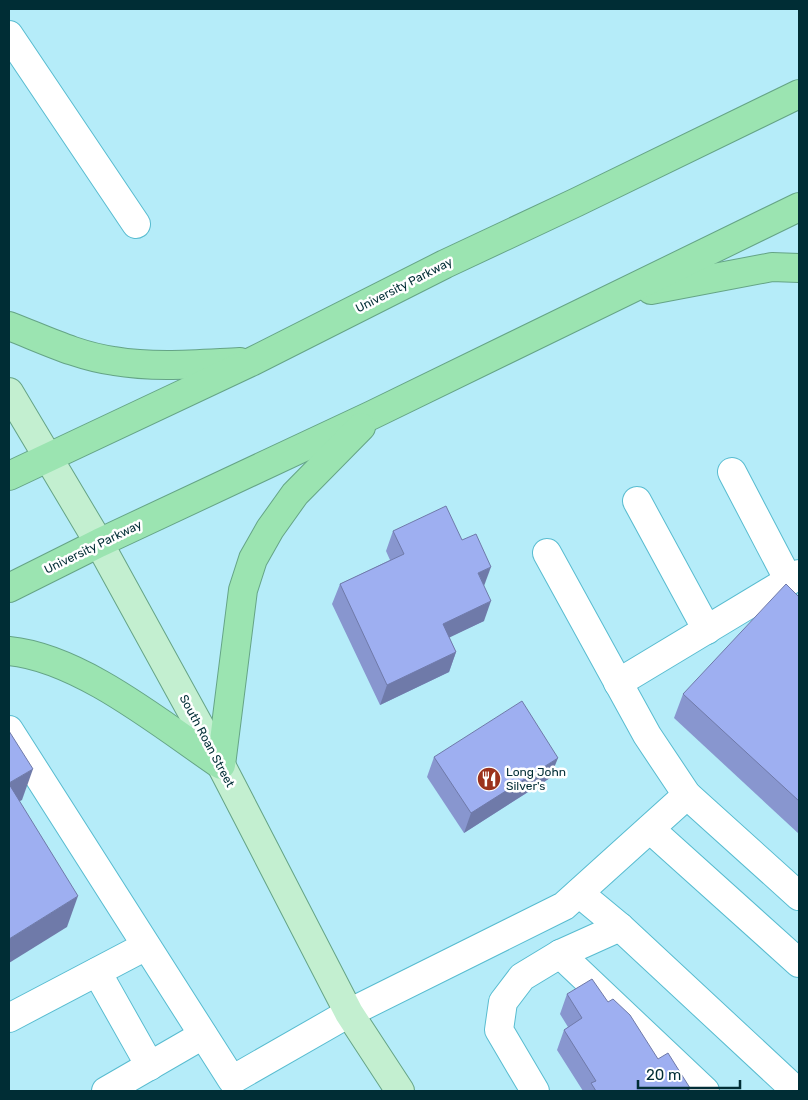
<svg xmlns="http://www.w3.org/2000/svg" width="808" height="1100" font-family="Rubik,sans-serif">
  <style>
    .lines { fill: none; stroke-linecap: round; stroke-linejoin: round }
    .minor-casing { stroke: #58bcd0; stroke-width: 30 }
    .major-casing { stroke: #65a486; stroke-width: 30 }
    .highway-casing { stroke: #65a486; stroke-width: 30 }
    .minor { stroke: #fff; stroke-width: 28 }
    .major { stroke: #c3efd0; stroke-width: 28 }
    .highway { stroke: #9be4b1; stroke-width: 28 }
    .wall { fill: #8896cf }
    .shaded-wall { fill: #6f7aa9 }
    .building { fill: #9eaff1; stroke: #6f7aa9 }
    .labels { text-anchor: middle; dominant-baseline: central; stroke-width: 5; stroke-linejoin: round; paint-order: stroke }
    .street-label { font-size: 12px; fill: #002d35; stroke: #fff }
    .poi-label { font-size: 12px; fill: #002d35; stroke: #fff; text-anchor: start }
  </style>
  <rect width="100%" height="100%" fill="#b5ecf9"/>
  <g class="lines">
    <g class="minor-casing">
      <g id="minor">
        <polyline points="9,35 136,224"/>
        <polyline points="732,472 789,581"/>
        <polyline points="637,501 707,630"/>
        <polyline points="547,553 647,735 687,795 799,896"/>
        <polyline points="618,683 799,574"/>
        <polyline points="9,730 232,1080 349,1013 564,906 687,795"/>
        <polyline points="650,829 799,963"/>
        <polyline points="579,893 620,927 792,1087"/>
        <polyline points="560,954 705,1091"/>
        <polyline points="97,972 150,1066"/>
        <polyline points="9,1018 146,946"/>
        <polyline points="106,1091 203,1035"/>
        <polyline points="535,1091 499,1030 503,1002 522,977 560,954 620,927"/>
      </g>
    </g>
    <g class="major-casing">
      <polyline id="major" points="9,392 99,543 221,765 349,1013 400,1091"/>
    </g>
    <g class="highway-casing">
      <g id="highway">
        <polyline points="651,290 772,267 799,268"/>
        <path d="M9,326C43,339 77,356 114,361C155,368 198,364 240,362"/>
        <polyline points="9,476 251,362 445,264 577,202 799,94"/>
        <polyline points="9,588 99,543 372,415 799,207"/>
        <path d="M9,651C81,658 162,725 221,765L243,590L253,559L270,529L295,494L361,427"/>
      </g>
    </g>
    <use href="#minor" class="minor"/>
    <use href="#major" class="major"/>
    <use href="#highway" class="highway"/>
  </g>
  <g class="wall">
    <polygon points="393,531 484,587 484,621 449,637 456,652 449,672 380,705 332,604 340,584 390,560 386,551"/>
    <polygon points="799,597 799,834 674,718 683,694"/>
    <polygon points="434,757 550,778 464,833 427,777"/>
    <polygon points="567,994 608,1002 658,1059 690,1088 689,1091 583,1091 557,1050 564,1030 568,1027 560,1014"/>
  </g>
  <g class="shaded-wall">
    <polygon points="491,567 484,586 478,573"/>
    <polygon points="491,601 484,621 436,644 443,624"/>
    <polygon points="456,652 449,672 380,705 387,685"/>
    <polygon points="558,758 550,778 464,833 471,813"/>
    <polygon points="33,769 22,800 9,807 9,783"/>
    <polygon points="78,896 67,927 9,963 9,939"/>
  </g>
  <g class="building">
    <polygon points="446,506 462,540 476,534 491,567 478,573 491,601 443,624 456,652 387,685 340,584 404,554 393,531"/>
    <polygon points="786,584 799,597 799,801 683,694"/>
    <polygon points="522,701 558,758 471,813 434,757"/>
    <polygon points="9,731 33,769 9,783"/>
    <polygon points="9,784 78,896 9,939"/>
    <polygon points="592,979 608,1002 613,999 630,1015 658,1059 668,1053 690,1088 686,1091 687,1091 596,1091 591,1083 596,1081 564,1030 582,1018 567,994"/>
  </g>
  <defs>
    <g id="restaurant-disc" transform="scale(1.25)"><circle r="9.5" fill="#9b321d" stroke="#fff"/><path d="M-5-6h1v4h1v-4h1v4h1v-4h1v5L-1.5 .5V6h-2V.5L-5-1ZM5-6V6H3V1.5H1.5Q1.5-4 5-6Z" fill="#fff"/></g>
  </defs>
  <g fill-rule="evenodd">
    <use href="#restaurant-disc" x="489" y="779"/>
  </g>
  <g class="labels">
    <g class="street-label">
      <text transform="translate(404 285) rotate(-27)">University Parkway</text>
      <text transform="translate(93 547) rotate(-26)">University Parkway</text>
      <text transform="translate(207 741) rotate(62)">South Roan Street</text>
    </g>
    <g class="poi-label">
      <text x="506" y="772">Long John<tspan x="506" dy="14">Silver's</tspan></text>
    </g>
  </g>
  <rect width="808" height="1100" fill="none" stroke="#002d35" stroke-width="20"/>
  <path d="M638 1080v8h102v-8" fill="none" stroke="#002d35" stroke-width="2.5"/>
  <text x="646" y="1080" font-size="15" fill="#002d35" stroke="#ffffff" stroke-width="4" paint-order="stroke">20 m</text>
</svg>
